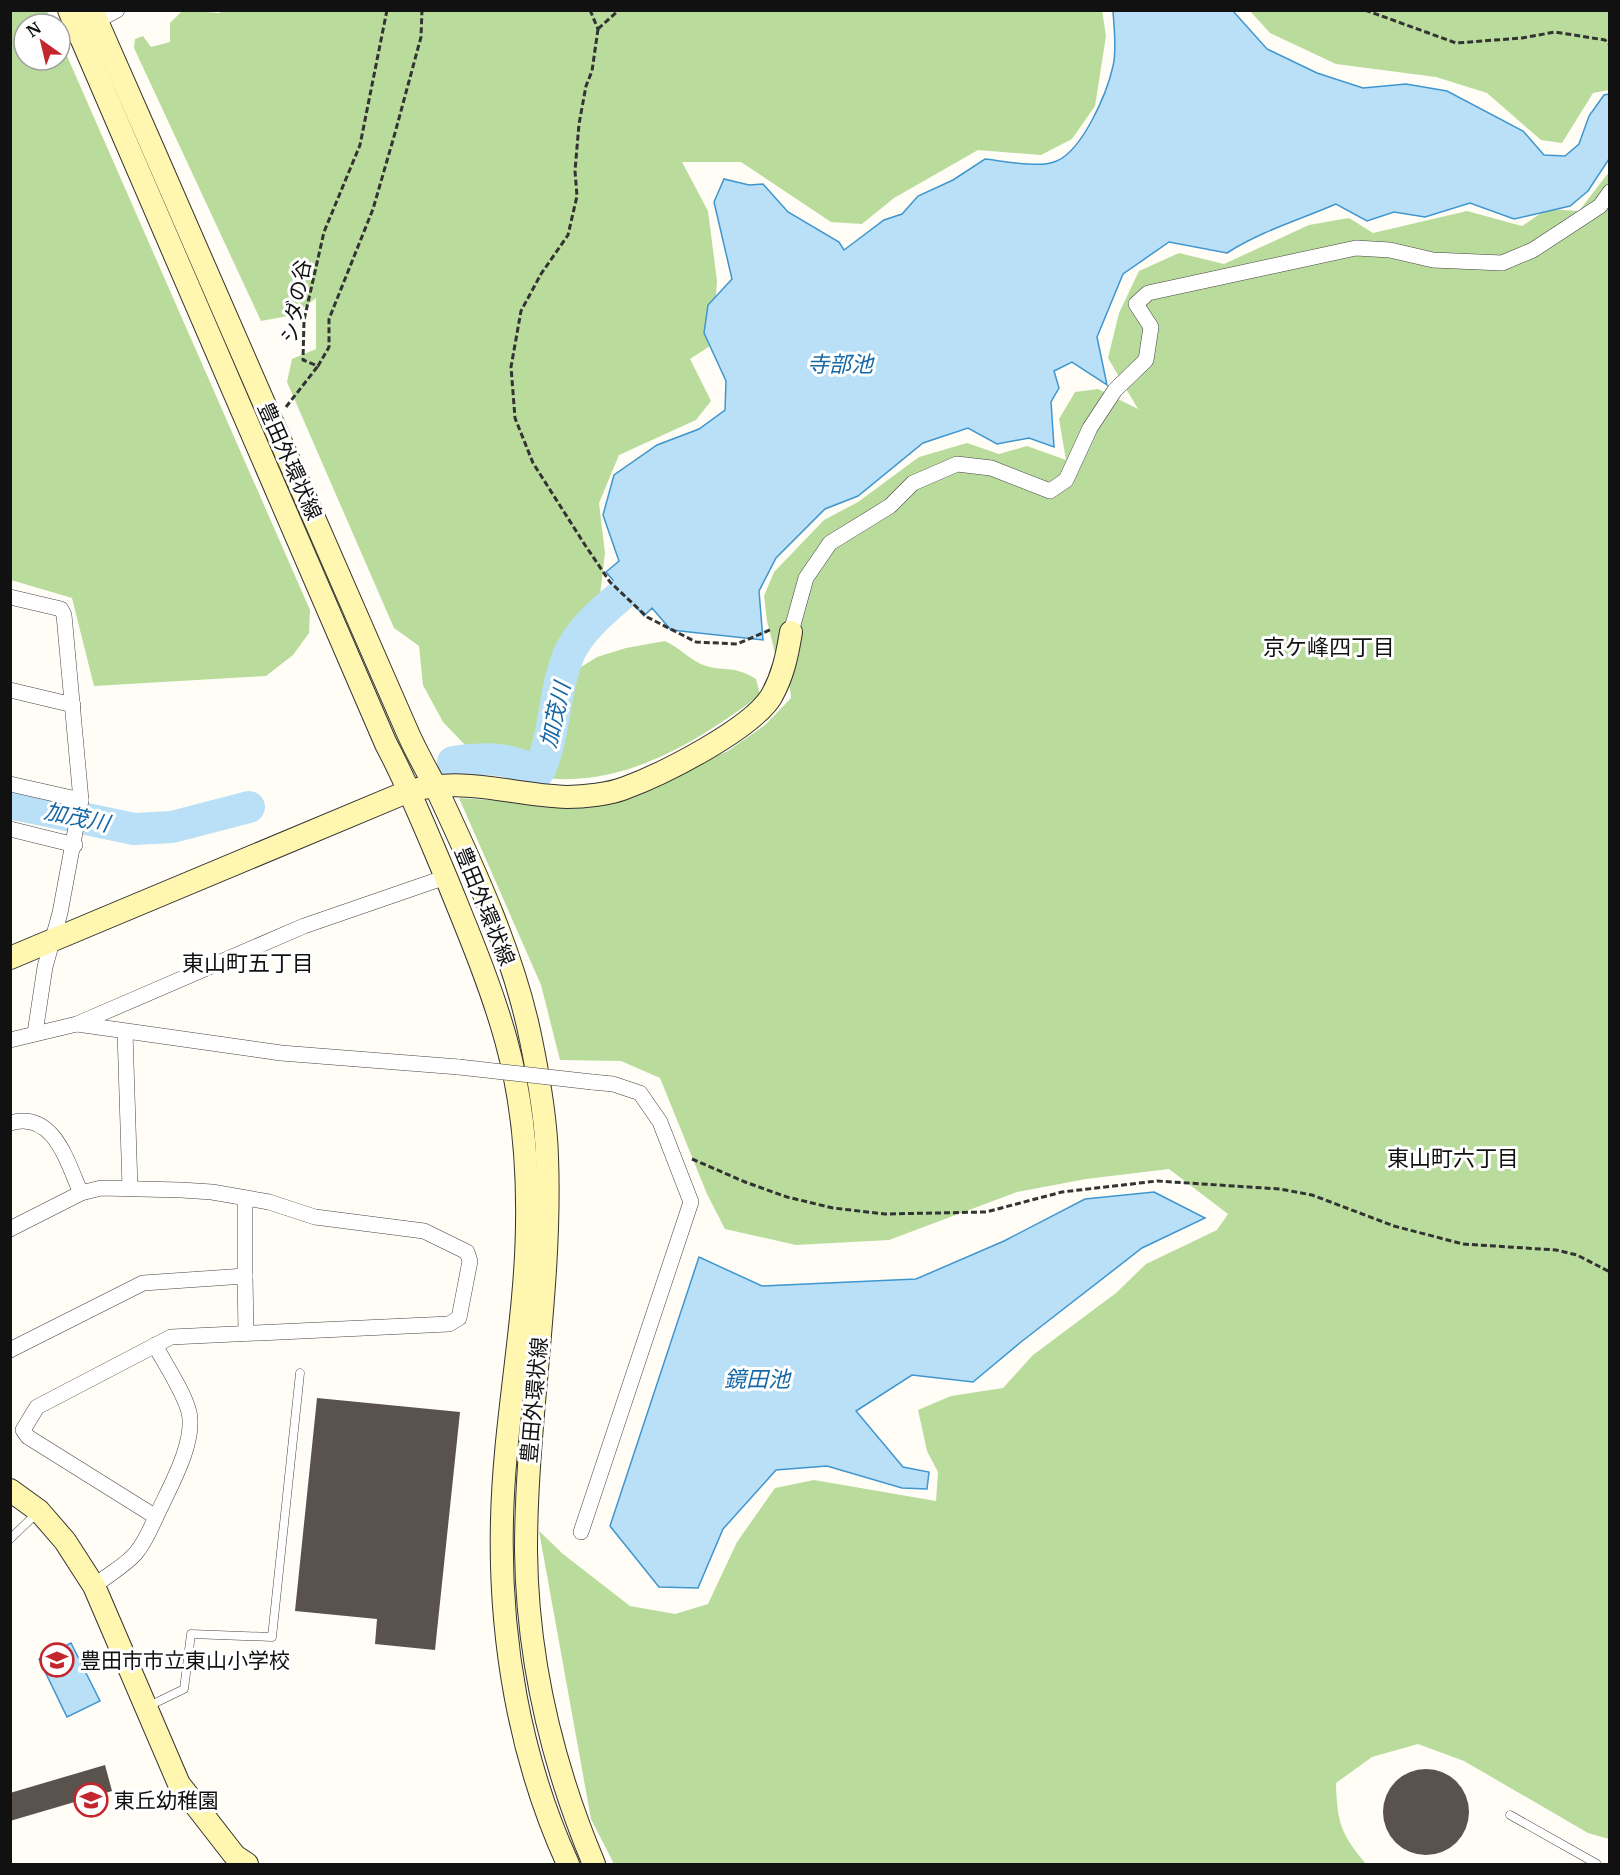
<svg xmlns="http://www.w3.org/2000/svg" width="1620" height="1875" font-family="Merriweather,'Noto Sans JP',serif">
  <style>
    .forest { fill: #b9dc9c }
    .water { fill: #b9e0f7; stroke: #3f96cf; stroke-width: 1.5 }
    .lines { fill: none; stroke-linecap: round; stroke-linejoin: round }
    .river { stroke: #b9e0f7; stroke-width: 32 }
    .building { fill: #5a524d }
    .lane-casing { stroke: #444; stroke-width: 9 }
    .street-casing { stroke: #444; stroke-width: 16 }
    .secondary-casing { stroke: #333; stroke-width: 24 }
    .path { stroke: #333; stroke-width: 3; stroke-dasharray: 6 3; stroke-linecap: butt }
    .lane { stroke: #fff; stroke-width: 8 }
    .street { stroke: #fff; stroke-width: 15 }
    .secondary { stroke: #fff6b0; stroke-width: 22 }
    .street-bridge-casing { stroke: #444; stroke-width: 16; stroke-linecap: butt }
    .street-bridge { stroke: #fff; stroke-width: 15 }
    .labels { text-anchor: middle; dominant-baseline: central; stroke-width: 6; stroke-linejoin: round; paint-order: stroke }
    .street-label { font-size: 21px; fill: #111; stroke: #fff }
    .poi-label { font-size: 21px; fill: #111; stroke: #fff; text-anchor: start }
    .water-label { font-size: 22px; font-style: italic; fill: #1768a6; stroke: #fff }
    .neighbourhood-label { font-size: 22px; fill: #111; stroke: #fff }
  </style>
  <rect width="100%" height="100%" fill="#fffdf5"/>
  <g class="forest">
    <polygon points="183,10 219,13 225,10 1102,10 1106,36 1095,106 1072,139 1041,155 978,150 894,198 862,224 831,222 741,162 682,162 708,211 717,281 713,344 690,359 711,401 696,420 619,455 599,503 605,553 600,595 561,648 547,689 534,763 525,762 467,747 443,722 423,685 419,646 394,628 287,382 292,359 316,349 316,298 294,315 261,321 134,48 135,39 143,36 151,47 170,42 170,23"/>
    <polygon points="10,11 47,11 53,24 24,24 24,60 60,60 60,40 310,610 309,633 293,655 266,676 94,686 72,598 11,580"/>
    <polygon points="1250,11 1609,11 1609,90 1593,93 1562,143 1541,140 1487,93 1436,77 1336,64 1270,33"/>
    <path d="M1609,172V1839L1588,1833L1464,1761L1418,1744L1372,1757L1336,1783C1337,1823 1341,1834 1366,1864H614L591,1819L539,1531L563,1554L630,1606L675,1614L708,1604L737,1542L775,1488L814,1480L936,1501L938,1472L927,1451L918,1410L951,1396L1003,1388L1033,1355L1116,1293L1146,1264L1217,1230L1228,1214L1169,1169L1086,1179L1017,1192L889,1240L796,1245L725,1229L707,1194L660,1078L621,1061L560,1060L541,985L459,798L563,805L636,791L728,751L765,725L791,698L788,672L775,653L767,621L764,596L774,572L824,520L858,502L919,457L967,443L999,454L1027,446L1066,460L1059,419L1075,392L1098,389L1138,409L1108,358L1119,313L1139,271L1179,253L1224,264L1309,225L1349,218L1373,233L1467,211L1522,226L1547,209L1579,211Z"/>
    <path d="M665,641C679,647 692,662 706,666C727,672 733,665 756,679L760,695C698,741 626,787 545,778L570,674L597,657L626,648Z"/>
  </g>
  <g class="water">
    <path d="M1113,11H1233L1267,49L1317,73L1363,88L1406,84L1447,91L1523,131L1544,155L1565,156L1579,144L1589,116L1604,95L1609,94V159L1588,191L1570,206L1514,219L1470,203L1425,217L1394,212L1367,221L1336,204C1299,220 1261,231 1227,253L1169,242L1123,274L1097,337L1107,385L1072,362L1054,371L1059,388L1051,402L1054,447L1029,438L997,444L968,428L923,443L858,496L825,509L776,558L759,591L763,640L671,630L652,608L644,616L606,572L619,561L603,515L614,475L657,445L699,429L725,410L726,381L704,333L708,305L732,279L714,202L724,179L749,185L763,184L788,212L839,242L844,250L884,220L902,214L918,196L953,180L985,159C1003,161 1038,168 1054,162C1082,153 1107,93 1113,66C1117,50 1114,28 1113,11Z"/>
    <polygon points="1154,1192 1205,1218 1142,1248 1021,1342 973,1382 912,1375 856,1411 903,1467 929,1472 927,1489 902,1488 827,1466 776,1470 723,1529 698,1588 659,1587 610,1526 699,1257 762,1286 916,1279 1004,1241 1085,1199"/>
    <polygon points="71,1643 100,1701 67,1717 39,1659"/>
  </g>
  <g class="lines">
    <g class="river">
      <path d="M453,762C491,757 503,758 539,771C556,735 553,691 569,654C580,629 605,609 625,592"/>
      <polyline points="10,803 134,829 172,827 249,807"/>
    </g>
  </g>
  <g class="building">
    <polygon points="317,1398 460,1412 435,1650 375,1644 377,1619 295,1611"/>
    <polygon points="105,1765 112,1791 10,1821 10,1793"/>
    <circle cx="1426" cy="1812" r="43"/>
  </g>
  <g class="lines">
    <g class="lane-casing">
      <g id="lane">
        <polyline points="10,1539 38,1512"/>
        <polyline points="149,1706 184,1689 191,1634 272,1637 300,1373"/>
        <polyline points="1510,1815 1597,1864"/>
      </g>
    </g>
    <g class="street-casing">
      <g id="street">
        <polyline points="97,21 117,10"/>
        <polyline points="10,597 61,609 64,615 81,800 60,913 45,967 35,1033"/>
        <polyline points="791,632 806,578 830,543 890,506 913,483 957,464 991,468 1050,491 1066,480 1090,428 1115,390 1146,360 1151,327 1136,304 1148,293 1356,248 1390,250 1433,260 1502,263 1533,250 1600,206 1610,192"/>
        <polyline points="10,690 73,705"/>
        <polyline points="10,784 81,800"/>
        <polyline points="10,829 75,845"/>
        <polyline points="77,1024 281,1053 459,1067"/>
        <polyline points="125,1032 130,1188"/>
        <polyline points="10,1040 77,1024 304,926 446,877"/>
        <path d="M10,1123C54,1110 67,1162 81,1193"/>
        <path d="M10,1229L81,1193L101,1188L181,1190L212,1192L269,1202L315,1217L424,1231L467,1252L470,1261L459,1318L449,1324L171,1337L37,1407L23,1430L28,1437L156,1517C136,1562 131,1558 94,1586"/>
        <polyline points="245,1276 245,1198"/>
        <path d="M155,1345C166,1366 183,1390 189,1412C196,1443 169,1488 156,1517"/>
        <polyline points="10,1350 143,1283 245,1276 246,1332"/>
        <polyline points="581,1532 691,1202 660,1122 640,1093 613,1084 592,1082"/>
      </g>
    </g>
    <g class="secondary-casing">
      <g id="secondary">
        <path d="M69,10L386,744C410,789 428,835 448,882C469,934 491,986 506,1040C522,1098 528,1165 527,1224C526,1323 504,1421 502,1520C499,1637 519,1757 568,1864"/>
        <path d="M92,10C198,250 302,491 407,731C416,752 428,772 438,792C475,871 514,955 531,1040C539,1079 546,1118 547,1157C552,1288 526,1419 526,1550C527,1659 552,1764 594,1864"/>
        <path d="M10,958L409,791C468,776 509,795 567,797C584,797 610,794 625,788C663,774 750,730 771,697C783,676 787,656 791,632"/>
        <polyline points="10,1490 39,1511 65,1541 94,1586 179,1784 235,1856 247,1864"/>
      </g>
    </g>
    <g class="path">
      <polyline points="387,10 360,145 324,232 304,320 303,360 318,366 329,347 329,319 373,209 395,133 421,37 422,10"/>
      <polyline points="590,10 598,29"/>
      <polyline points="1365,10 1456,43 1522,38 1555,32 1605,40 1610,45"/>
      <polyline points="598,29 592,71 586,86 579,124 575,171 577,196 568,235 541,274 521,311 511,367 515,418 533,463 585,545 610,582 647,617 696,642 737,644 772,629"/>
      <polyline points="598,29 619,10"/>
      <polyline points="286,407 318,366"/>
      <polyline points="692,1159 745,1182 787,1197 833,1208 885,1214 986,1212 1062,1192 1157,1181 1280,1189 1312,1195 1394,1226 1463,1244 1556,1250 1577,1255 1610,1272"/>
    </g>
    <use href="#lane" class="lane"/>
    <use href="#street" class="street"/>
    <use href="#secondary" class="secondary"/>
    <g class="street-bridge-casing">
      <polyline id="street-bridge" points="459,1067 592,1082"/>
    </g>
    <use href="#street-bridge" class="street-bridge"/>
  </g>
  <defs>
    <g id="school-ring" transform="scale(1.725)"><circle r="9.5" fill="#fff" stroke="#c4262e" stroke-width="1.5"/><path d="M0-5L7-2L0 1L-7-2ZM-4 1L0 2.5L4 1V4Q0 6-4 4Z" fill="#c4262e"/></g>
  </defs>
  <g fill-rule="evenodd">
    <use href="#school-ring" x="57" y="1660"/>
    <use href="#school-ring" x="91" y="1800"/>
  </g>
  <g class="labels">
    <g class="street-label">
      <text transform="translate(296 301) rotate(-80)">シダの谷</text>
      <text transform="translate(290 461) rotate(66)">豊田外環状線</text>
      <text transform="translate(485 906) rotate(68)">豊田外環状線</text>
      <text transform="translate(534 1400) rotate(-85)">豊田外環状線</text>
    </g>
    <g class="poi-label">
      <text x="80" y="1660">豊田市市立東山小学校</text>
      <text x="114" y="1800">東丘幼稚園</text>
    </g>
    <g class="water-label">
      <text x="840" y="364">寺部池</text>
      <text transform="translate(555 715) rotate(-77)">加茂川</text>
      <text transform="translate(77 817) rotate(12)">加茂川</text>
      <text x="757" y="1379">鏡田池</text>
    </g>
    <g class="neighbourhood-label">
      <text x="1329" y="647">京ケ峰四丁目</text>
      <text x="248" y="963">東山町五丁目</text>
      <text x="1453" y="1158">東山町六丁目</text>
    </g>
  </g>
  <rect width="1620" height="1875" fill="none" stroke="#111111" stroke-width="24"/>
  <g transform="translate(42 42) rotate(326)"><circle r="28" fill="#ffffff" stroke="#a0a0a0" stroke-width="1.5"/>
  <path d="M0-4.5L10 22L0 15L-10 22Z" fill="#c4262e"/>
  <text y="-9" font-size="16" font-weight="bold" text-anchor="middle" fill="#111111">N</text>
  </g>
</svg>
